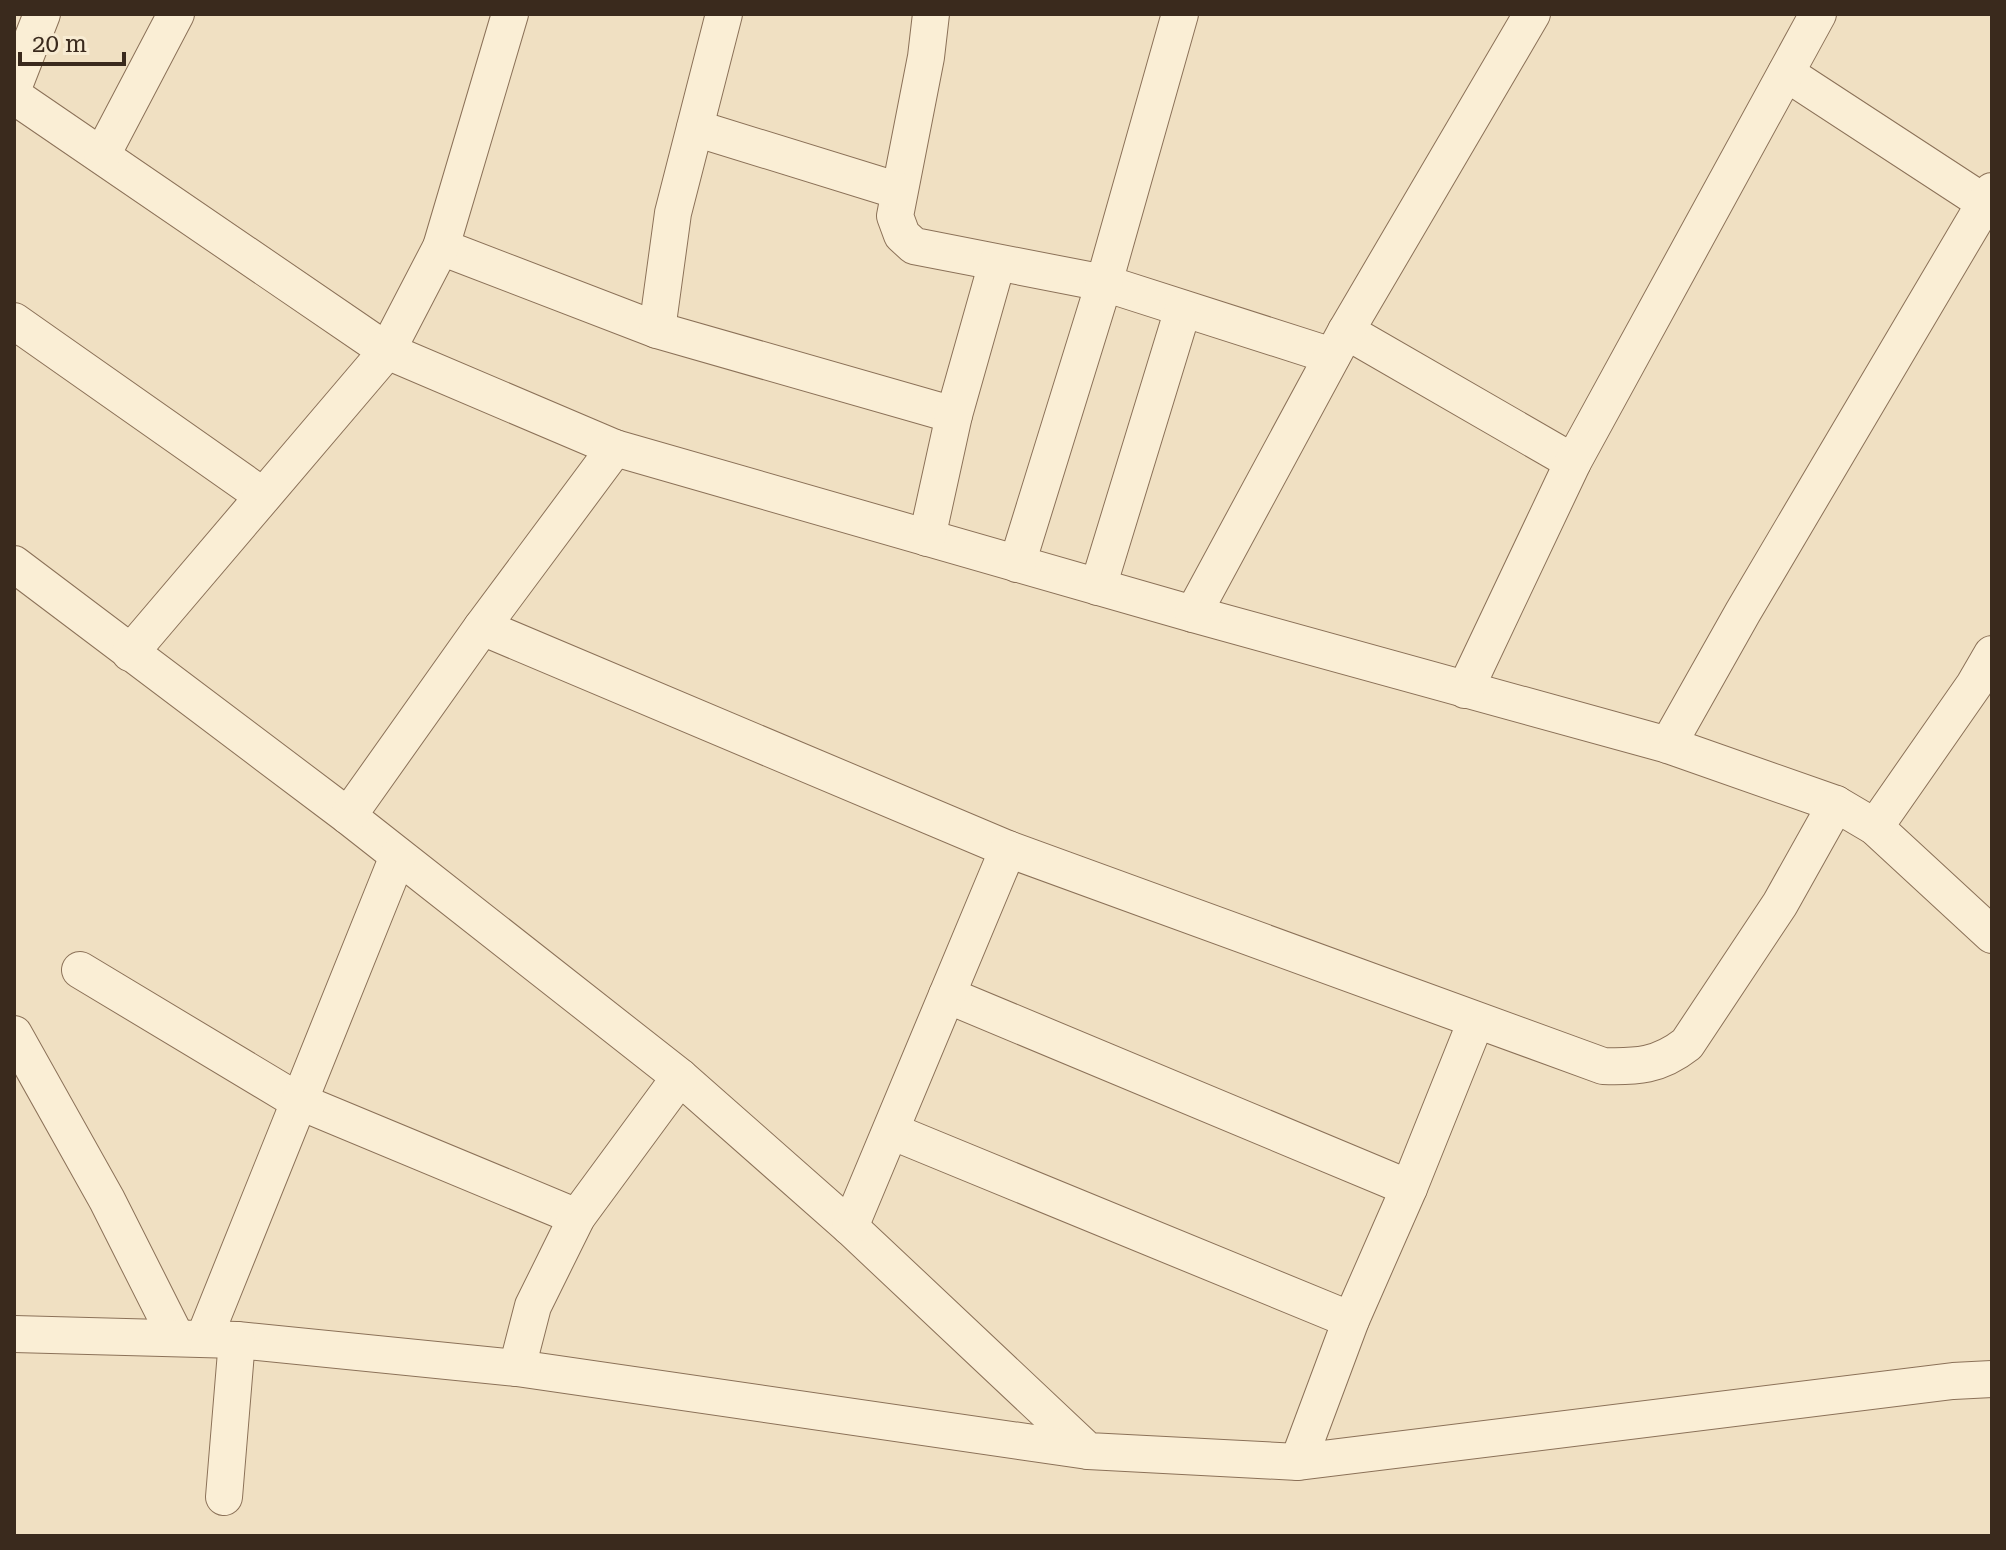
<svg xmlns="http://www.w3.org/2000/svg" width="2006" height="1550" font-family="'Roboto Serif',serif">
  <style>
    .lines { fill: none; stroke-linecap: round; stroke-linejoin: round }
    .minor-casing { stroke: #8b7158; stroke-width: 38 }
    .minor { stroke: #faeed5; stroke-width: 36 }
  </style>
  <rect width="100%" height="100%" fill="#f0e0c2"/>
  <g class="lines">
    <g class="minor-casing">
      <g id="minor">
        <polyline points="931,14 926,57 895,216 902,235 914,246 1104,283 1332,356"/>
        <polyline points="1786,73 1985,203"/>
        <polyline points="14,86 42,14"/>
        <polyline points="14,96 387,351 615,448 1193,614 1668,745 1836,804 1875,827 1992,935"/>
        <polyline points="695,128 899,191"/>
        <polyline points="102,155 176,14"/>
        <polyline points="441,247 657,330 954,415"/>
        <polyline points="14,321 263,496"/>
        <polyline points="657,330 673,213 724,14"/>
        <polyline points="1346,331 1573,462"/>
        <polyline points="927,538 954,415 997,263"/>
        <polyline points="14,564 348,816 680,1077 850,1227 1088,1451 1298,1462 1351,1320 1409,1188 1476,1021"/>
        <polyline points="1017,564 1104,283 1180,14"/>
        <polyline points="1098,587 1183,309"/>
        <polyline points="1193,614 1346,331 1532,14"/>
        <polyline points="482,627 1008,849"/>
        <polyline points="130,653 387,351 441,247 510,14"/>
        <polyline points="1465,690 1573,462 1818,14"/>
        <polyline points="1668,745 1743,612 1992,191"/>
        <polyline points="348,816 482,627 615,448"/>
        <polyline points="1875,827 1974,685 1992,654"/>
        <polyline points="80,970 298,1101 577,1217"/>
        <polyline points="947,995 1409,1188"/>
        <polyline points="14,1034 107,1200 176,1337"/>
        <polyline points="891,1131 1351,1320"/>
        <path d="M850,1227L1008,849L1603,1066C1637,1067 1659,1066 1687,1044L1780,904L1836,804"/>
        <polyline points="14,1334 237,1340 517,1368 1088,1451"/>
        <polyline points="204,1338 398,856"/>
        <polyline points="517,1368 533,1306 577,1217 680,1077"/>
        <polyline points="1298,1462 1953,1381 1992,1379"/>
        <polyline points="224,1497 237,1340"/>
      </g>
    </g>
    <use href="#minor" class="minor"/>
  </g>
  <rect width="2006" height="1550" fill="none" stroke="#3a2a1d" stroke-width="32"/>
  <path d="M20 52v12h104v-12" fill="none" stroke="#3a2a1d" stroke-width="4"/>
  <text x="32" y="52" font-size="24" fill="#3a2a1d" stroke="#f7ebd2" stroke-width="6" paint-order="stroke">20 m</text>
</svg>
